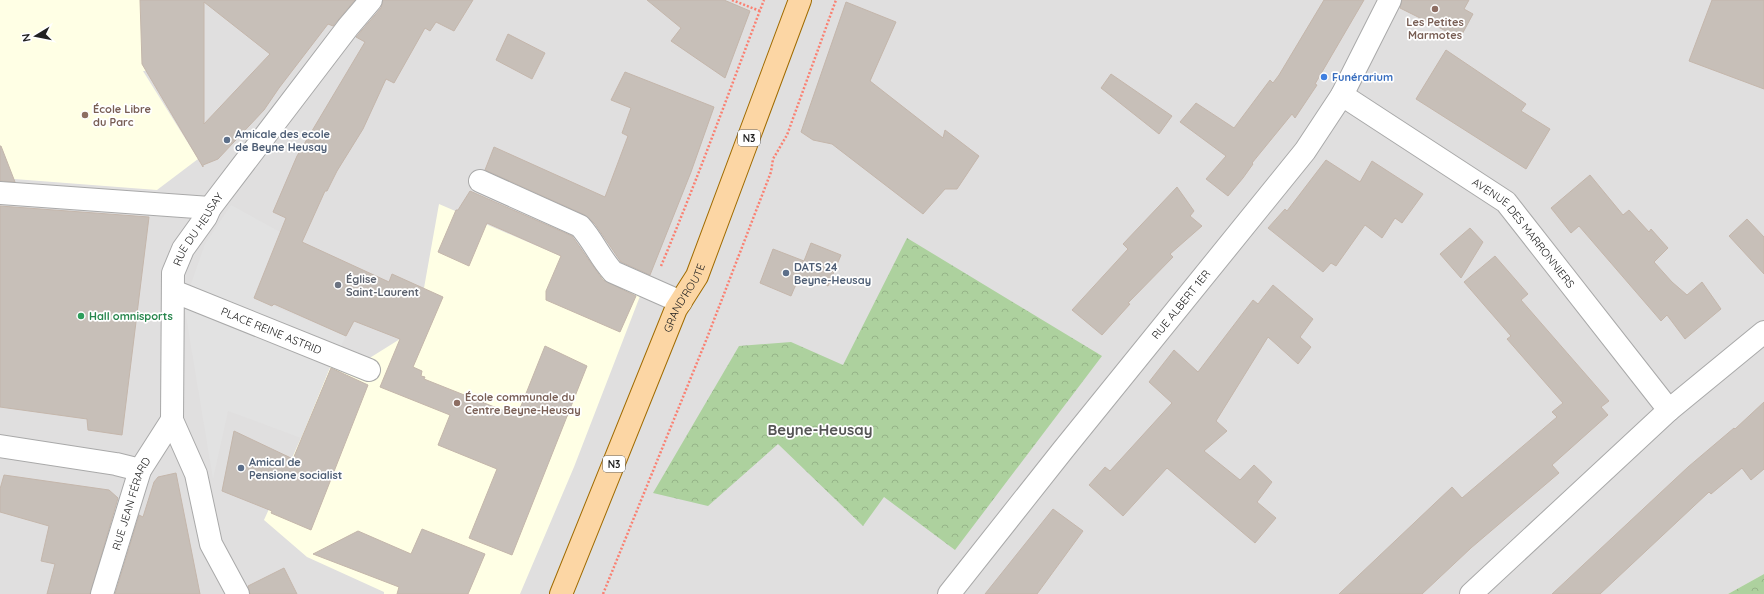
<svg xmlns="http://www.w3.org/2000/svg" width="1764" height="594" font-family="Quicksand,sans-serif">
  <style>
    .residential { fill: #e0dfdf }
    .education { fill: #ffffe5 }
    .forest { fill: url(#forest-crowns) }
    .parking { fill: #e2e2e2 }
    .building { fill: #c7bfb8; stroke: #c4b6ab; fill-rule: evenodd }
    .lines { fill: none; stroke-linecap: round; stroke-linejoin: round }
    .minor-casing { stroke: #a9a9a9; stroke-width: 24 }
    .major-casing { stroke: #a06b00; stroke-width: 24 }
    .path { stroke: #fa8072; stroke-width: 2.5; stroke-dasharray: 2 2; stroke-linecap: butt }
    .minor { stroke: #fff; stroke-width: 22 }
    .major { stroke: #fcd6a4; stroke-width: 22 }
    .education-dot { fill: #8d6e63; stroke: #fff; stroke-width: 1.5 }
    .shop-dot { fill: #3f7fe0; stroke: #fff; stroke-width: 1.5 }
    .service-dot { fill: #5c6f8a; stroke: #fff; stroke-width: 1.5 }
    .worship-dot { fill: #6b7280; stroke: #fff; stroke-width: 1.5 }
    .leisure-dot { fill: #2e9e5b; stroke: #fff; stroke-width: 1.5 }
    .labels { text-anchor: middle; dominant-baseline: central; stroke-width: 3.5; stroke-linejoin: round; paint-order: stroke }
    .shield { fill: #fff; stroke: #646464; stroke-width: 1 }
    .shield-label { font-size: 10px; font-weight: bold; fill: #222 }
    .education-label { font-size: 11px; font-weight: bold; fill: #785e54; stroke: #fff; text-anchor: start }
    .shop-label { font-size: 11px; font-weight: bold; fill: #366cbe; stroke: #fff; text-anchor: start }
    .service-label { font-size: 11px; font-weight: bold; fill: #4e5e75; stroke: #fff; text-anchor: start }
    .street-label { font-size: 11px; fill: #222; stroke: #fff }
    .worship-label { font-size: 11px; font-weight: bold; fill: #5b616d; stroke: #fff; text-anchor: start }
    .leisure-label { font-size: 11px; font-weight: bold; fill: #27864d; stroke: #fff; text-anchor: start }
    .district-label { font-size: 15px; font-weight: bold; fill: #555; stroke: #fff }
  </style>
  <defs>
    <pattern id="forest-crowns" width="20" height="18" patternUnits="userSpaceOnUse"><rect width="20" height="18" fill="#add19e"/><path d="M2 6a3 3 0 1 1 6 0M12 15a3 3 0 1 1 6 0" fill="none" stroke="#95b388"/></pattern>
  </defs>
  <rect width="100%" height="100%" fill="#f2efe9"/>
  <polygon class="residential" points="0,0 1764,0 1764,574 1728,594 0,594"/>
  <g class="education">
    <polygon points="0,0 204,0 204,69 143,71 198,159 157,190 14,179 0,185"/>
    <polygon points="439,204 642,291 574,467 520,594 384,594 384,592 307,557 264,520 301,438 330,367 368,359 400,339 424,288"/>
  </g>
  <g class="forest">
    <polygon points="907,238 1102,356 955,550 884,497 863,526 778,444 708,506 653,493 739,346 791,342 843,365"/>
    <polygon points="1764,574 1764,594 1728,594"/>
  </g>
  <polygon class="parking" points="231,205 282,233 274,248 254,298 346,336 330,367 301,438 228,411 213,479 184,304 205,244"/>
  <g class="building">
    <path d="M140,0H355L333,26L328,24L279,88L264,110L218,159L203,165V167L142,64ZM204,2L270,54L204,124Z"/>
    <polygon points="383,0 473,0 454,31 436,22 430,31 425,28 394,83 386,79 363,129 337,171 327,191 325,191 302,242 389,282 392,274 443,297 413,367 422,371 421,376 425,377 424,379 517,416 545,346 587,366 512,555 469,538 497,469 438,445 450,415 380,387 400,339 354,321 346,336 274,304 272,306 254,298 286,218 273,212 297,156 365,42 356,37 381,8"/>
    <polygon points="647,0 724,0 750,11 725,78 671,41 681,28"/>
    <polygon points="1324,0 1364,0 1315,84 1317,85 1295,118 1292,114 1252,163 1253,164 1243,178 1228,196 1206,179 1226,156 1180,122 1196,103 1234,128 1270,80 1273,83 1279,75"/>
    <polygon points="1402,0 1469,0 1464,9 1473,14 1460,38 1400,8"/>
    <polygon points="1712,0 1764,0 1764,89 1689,61"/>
    <polygon points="846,2 896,22 870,81 943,138 945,130 979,156 957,189 945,189 923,214 832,144 813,140 801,132"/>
    <polygon points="508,34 545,53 532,79 496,60"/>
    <polygon points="1446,50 1526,104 1521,111 1550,129 1526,169 1416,99"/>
    <polygon points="625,72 714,107 691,172 650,275 621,262 595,224 585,215 485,170 494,147 605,197 628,136 622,133 631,108 611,100"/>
    <polygon points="1111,74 1172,116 1159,134 1101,88"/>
    <polygon points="0,146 1,146 15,182 0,181"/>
    <polygon points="1326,160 1360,182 1372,161 1423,194 1402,223 1395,218 1382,238 1365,225 1336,266 1331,263 1323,272 1268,228 1285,209 1287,211"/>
    <polygon points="1590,175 1623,215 1629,210 1649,232 1651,229 1668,248 1654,262 1672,282 1687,295 1702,282 1721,309 1685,339 1667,315 1661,321 1579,226 1571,233 1551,208"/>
    <polygon points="1177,187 1194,211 1190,216 1202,226 1170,254 1173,257 1128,303 1130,304 1102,335 1072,310 1128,249 1123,244"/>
    <polygon points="470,191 572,236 603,280 636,296 620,332 546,300 546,291 561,256 487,223 469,266 438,252 456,210 458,210"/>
    <polygon points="0,206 149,217 122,435 88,430 87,419 0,407"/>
    <polygon points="1747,219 1764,237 1764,274 1729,236"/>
    <polygon points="1470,228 1483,242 1461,278 1440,254"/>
    <polygon points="811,243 841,255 828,286 800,275 791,296 760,283 773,249 804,261"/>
    <polygon points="1495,256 1528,294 1521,300 1609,401 1601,407 1608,415 1552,465 1559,473 1471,548 1422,594 1339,594 1452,487 1462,498 1557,417 1552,412 1563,403 1507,339 1511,336 1464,282"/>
    <polygon points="1273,285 1313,319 1300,337 1311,347 1298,364 1268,337 1216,421 1227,431 1204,451 1240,480 1254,465 1272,482 1257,502 1276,518 1255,543 1167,468 1123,516 1089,485 1105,467 1110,471 1172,403 1149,382 1174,350 1198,372 1253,300 1258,304"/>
    <polygon points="331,368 368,385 311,530 271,513 272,511 222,491 234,431 293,459"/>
    <polygon points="1764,402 1764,469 1751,480 1742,468 1711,494 1709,492 1600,594 1552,594 1688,467 1734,428 1735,429"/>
    <polygon points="176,473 200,594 115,594 139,515 143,517 154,482 158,477"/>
    <polygon points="4,475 109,490 118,498 90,594 47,594 55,564 41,561 49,526 0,512 0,489"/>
    <polygon points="1053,509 1083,531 1037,594 985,594"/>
    <polygon points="422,529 485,554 468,594 397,594 399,587 313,554 358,531 411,554"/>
    <polygon points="284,568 297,594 250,594 248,586"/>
  </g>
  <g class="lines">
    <g class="minor-casing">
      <g id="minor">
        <path id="s1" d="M1342,95L1506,202L1669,410"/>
        <path d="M480,181L580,226C593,240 600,258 613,272L681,302"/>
        <polyline points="0,193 210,208"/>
        <path id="s2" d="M173,291L369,370"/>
        <polyline points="0,446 116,464 140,470"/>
        <path id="s3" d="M102,594L140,470L172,420"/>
        <path id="s4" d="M238,594L211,544L196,474L172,420L173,273L183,249L206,217L210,208L348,27L371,0"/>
        <path id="s5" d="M949,594L1063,450L1305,151L1342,95L1390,0"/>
        <polyline points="1471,594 1669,410 1764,332"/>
      </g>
    </g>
    <g class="major-casing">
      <g id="major">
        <path id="s6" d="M561,594L676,309L697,276L800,0"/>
      </g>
    </g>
    <g class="path">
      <polyline points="732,0 760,11"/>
      <path d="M661,266C698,178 730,89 764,0"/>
      <polyline points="603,594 707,338 771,172 773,159 787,135 836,0"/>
    </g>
    <use href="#minor" class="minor"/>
    <use href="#major" class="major"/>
  </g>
  <g class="education-dot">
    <circle cx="1435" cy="9" r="4"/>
    <circle cx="85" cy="115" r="4"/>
    <circle cx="457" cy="403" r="4"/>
  </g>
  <circle class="shop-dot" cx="1324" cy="77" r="4"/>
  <g class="service-dot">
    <circle cx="227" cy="140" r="4"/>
    <circle cx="786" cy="273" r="4"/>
    <circle cx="241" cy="468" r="4"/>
  </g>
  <circle class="worship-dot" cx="338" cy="285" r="4"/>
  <circle class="leisure-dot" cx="81" cy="316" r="4"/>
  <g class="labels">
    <g class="shield">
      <rect x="738" y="130" width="22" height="16" rx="3"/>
      <rect x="603" y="456" width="22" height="16" rx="3"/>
    </g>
    <g class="shield-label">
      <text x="749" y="138">N3</text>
      <text x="614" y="464">N3</text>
    </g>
    <g class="education-label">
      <text x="1435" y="22" text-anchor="middle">Les Petites<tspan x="1435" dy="13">Marmotes</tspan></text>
      <text x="93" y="109">École Libre<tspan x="93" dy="13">du Parc</tspan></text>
      <text x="465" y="397">École communale du<tspan x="465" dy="13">Centre Beyne-Heusay</tspan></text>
    </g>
    <g class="shop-label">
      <text x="1332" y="77">Funérarium</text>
    </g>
    <g class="service-label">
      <text x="235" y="134">Amicale des ecole<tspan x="235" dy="13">de Beyne Heusay</tspan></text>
      <text x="794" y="267">DATS 24<tspan x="794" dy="13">Beyne-Heusay</tspan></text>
      <text x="249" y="462">Amical de<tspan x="249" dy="13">Pensione socialist</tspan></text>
    </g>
    <g class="street-label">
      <text stroke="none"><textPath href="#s4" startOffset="385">RUE DU HEUSAY</textPath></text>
      <text stroke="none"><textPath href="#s1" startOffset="230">AVENUE DES MARRONNIERS</textPath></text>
      <text stroke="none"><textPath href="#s6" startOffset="321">GRAND'ROUTE</textPath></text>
      <text stroke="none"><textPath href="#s5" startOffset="371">RUE ALBERT 1ER</textPath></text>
      <text stroke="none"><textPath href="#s2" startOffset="106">PLACE REINE ASTRID</textPath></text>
      <text stroke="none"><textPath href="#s3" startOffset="95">RUE JEAN FÉRARD</textPath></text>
    </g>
    <g class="worship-label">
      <text x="346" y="279">Église<tspan x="346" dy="13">Saint-Laurent</tspan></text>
    </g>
    <g class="leisure-label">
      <text x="89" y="316">Hall omnisports</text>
    </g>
    <g class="district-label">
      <text x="820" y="429">Beyne-Heusay</text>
    </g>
  </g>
  <g transform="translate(36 36) rotate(260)" stroke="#ffffff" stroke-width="3" paint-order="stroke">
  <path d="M0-3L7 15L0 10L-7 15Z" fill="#222222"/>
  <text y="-6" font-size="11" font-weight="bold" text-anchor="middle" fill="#222222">N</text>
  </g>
</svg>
